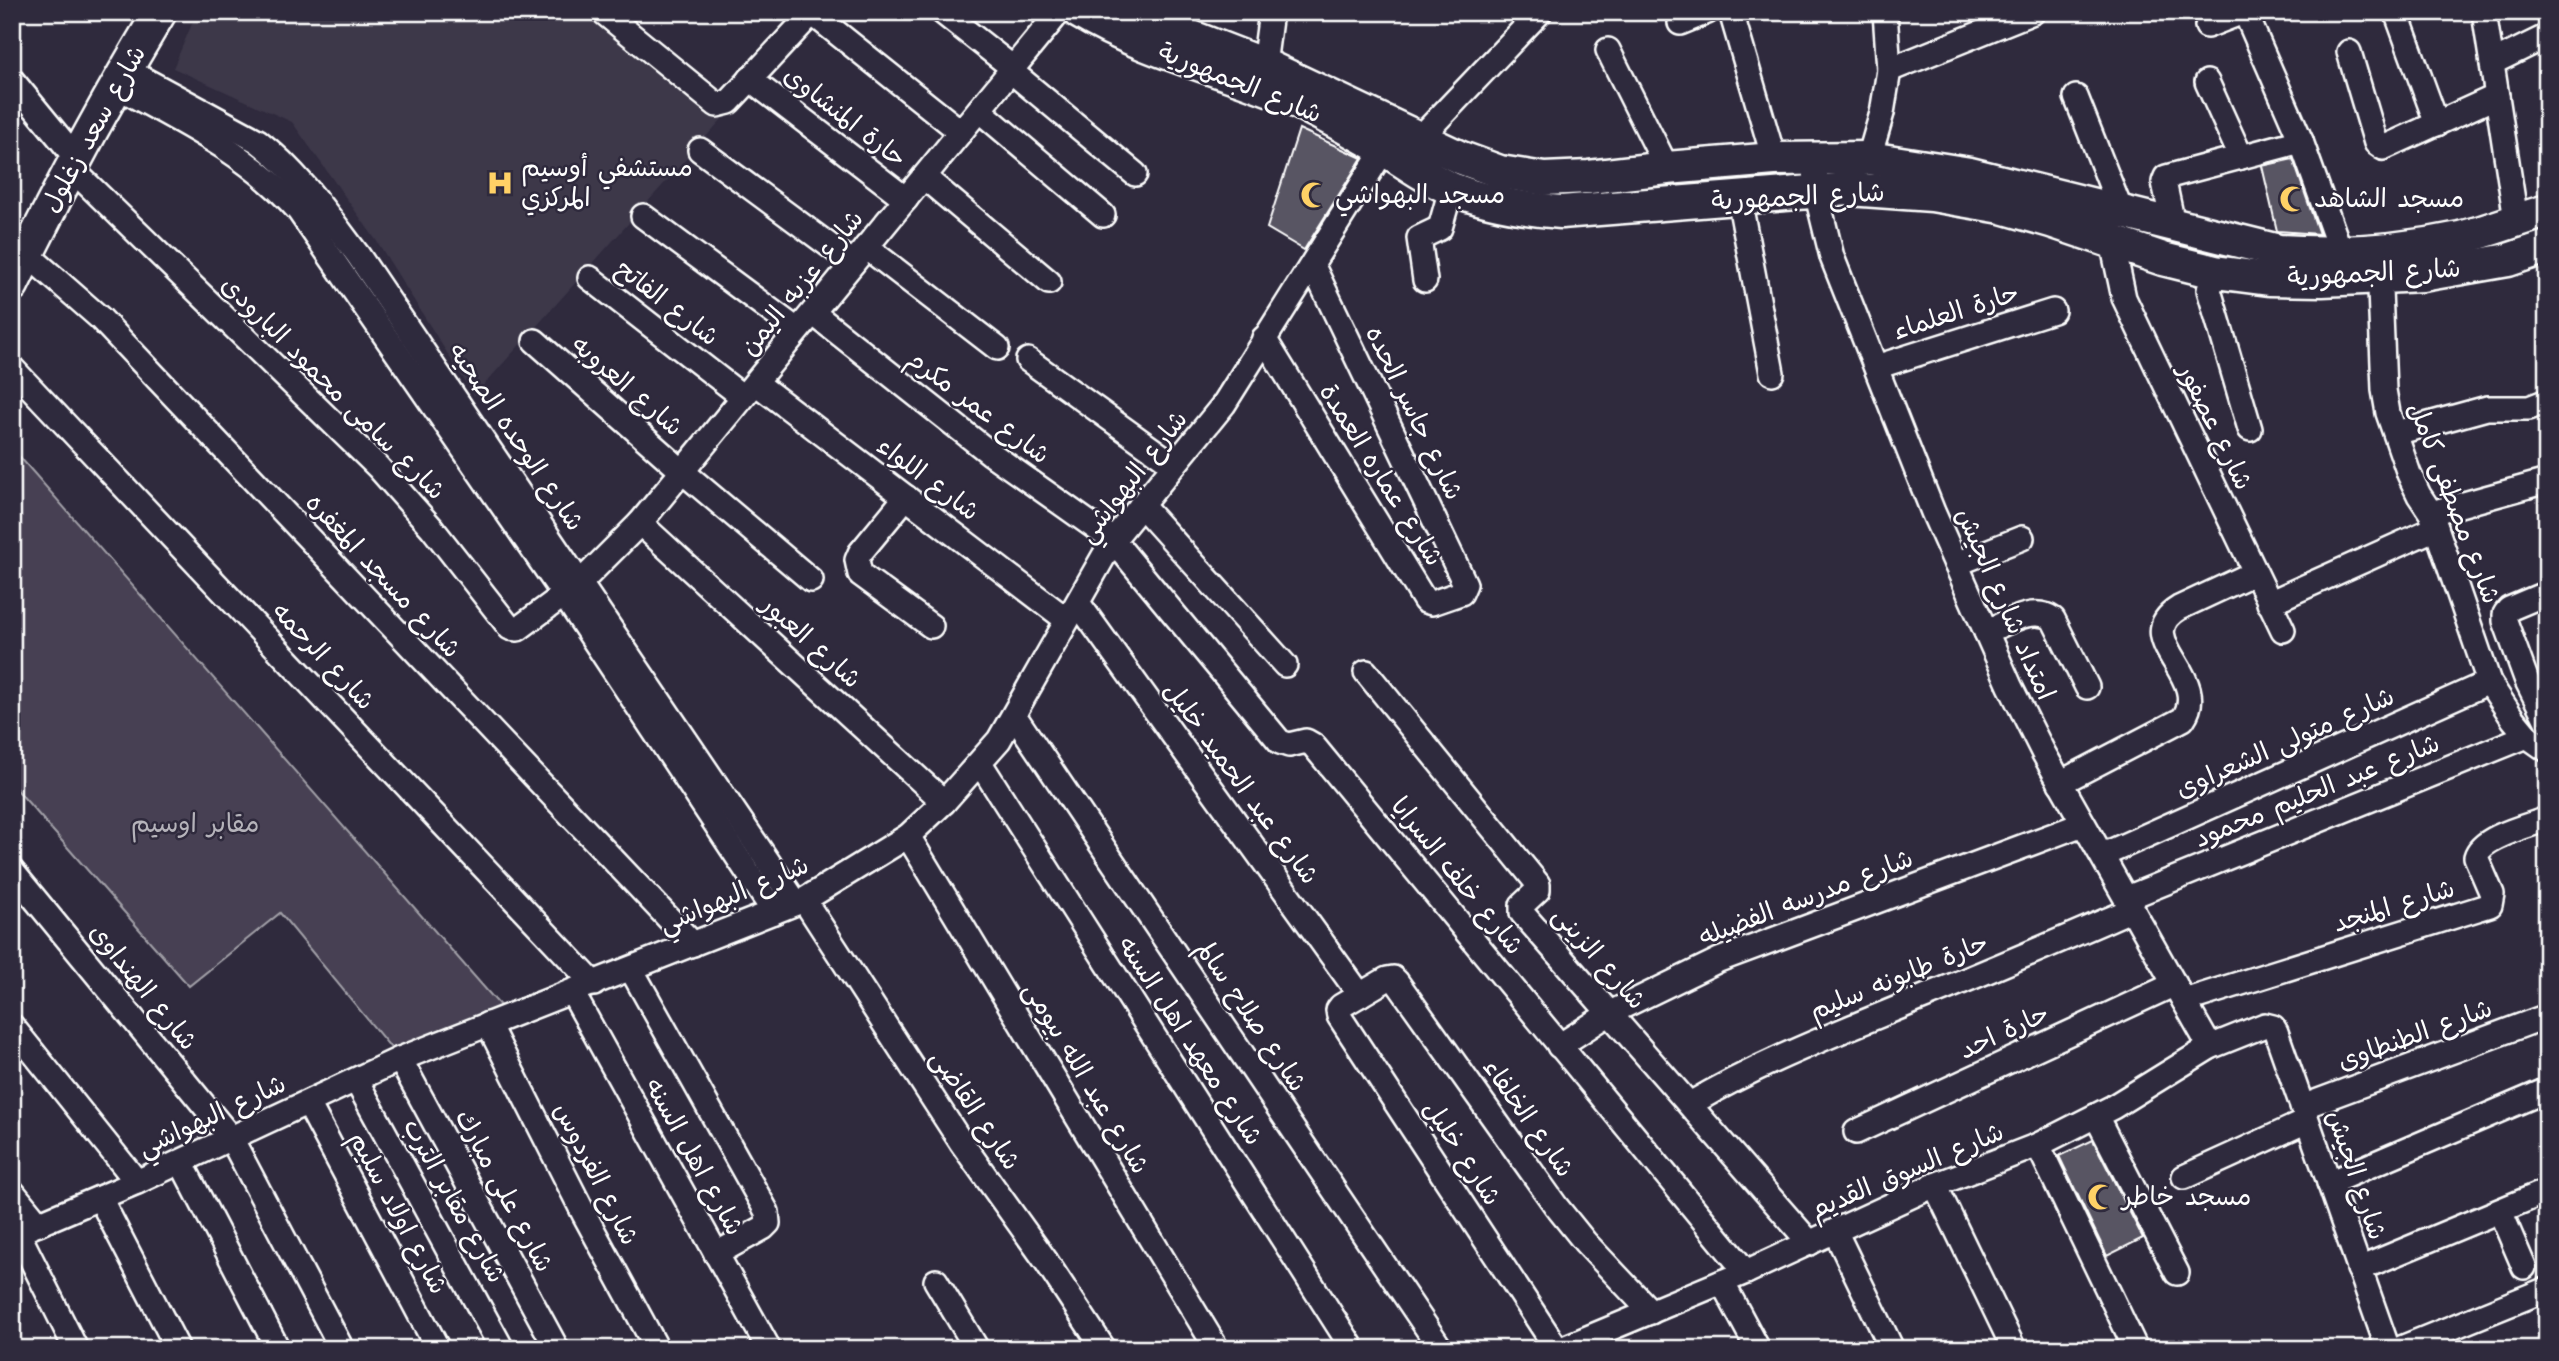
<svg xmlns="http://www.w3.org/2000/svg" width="2559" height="1361" font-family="'Architects Daughter','Playpen Sans Arabic',sans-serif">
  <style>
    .built { fill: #3c3749 }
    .green { fill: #464152; stroke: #a2a0a8; stroke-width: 2 }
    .building { fill: #595564; stroke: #fff; stroke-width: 2 }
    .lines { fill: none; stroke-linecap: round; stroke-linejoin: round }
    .street-casing { stroke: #fff; stroke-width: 28 }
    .secondary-casing { stroke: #fff; stroke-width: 37 }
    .street { stroke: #2f2a3d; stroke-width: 23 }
    .secondary { stroke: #2f2a3d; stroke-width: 32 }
    .labels { text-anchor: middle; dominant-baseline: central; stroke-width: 5; stroke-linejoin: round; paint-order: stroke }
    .street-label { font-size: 26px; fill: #fff; stroke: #2f2a3d }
    .poi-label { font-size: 26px; fill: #fff; stroke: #2f2a3d; text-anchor: start }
    .park-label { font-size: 26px; fill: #b5b3ba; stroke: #2f2a3d }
  </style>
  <rect width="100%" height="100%" fill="#2f2a3d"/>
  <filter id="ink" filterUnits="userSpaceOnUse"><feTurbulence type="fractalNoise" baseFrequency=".0143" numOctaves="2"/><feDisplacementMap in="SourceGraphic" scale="14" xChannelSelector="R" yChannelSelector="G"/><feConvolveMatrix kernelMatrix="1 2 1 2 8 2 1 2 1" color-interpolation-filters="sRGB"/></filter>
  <g filter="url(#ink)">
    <polygon class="built" points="197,12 587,12 722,119 474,396 378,243 292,122 173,68"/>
    <polygon class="green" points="12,448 503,1009 400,1059 280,913 189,986 12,784 12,729 21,721 12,711"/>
    <g class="building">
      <polygon points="1299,129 1362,158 1304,250 1267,228"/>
      <polygon points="2293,159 2319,234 2277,231 2262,166"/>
      <polygon points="2093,1140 2143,1238 2107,1256 2059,1156"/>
    </g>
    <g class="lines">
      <g class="street-casing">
        <g id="street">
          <polyline points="603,12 717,105 729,102 813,12"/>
          <polyline points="942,12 1013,68"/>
          <polyline points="1731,12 1774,159"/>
          <polyline points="2245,12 2301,141 2341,253"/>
          <polyline points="2396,12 2437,124"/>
          <polyline points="2484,12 2516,220"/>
          <polyline points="812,13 961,132"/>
          <polyline points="1680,23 1707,12"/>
          <polyline points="2207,26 2243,12"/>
          <polyline points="1608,50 1667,168"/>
          <polyline points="2349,52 2376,143 2383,148 2497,96"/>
          <polyline points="2492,63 2547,36"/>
          <polyline points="1264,65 1271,12"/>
          <path d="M125,69L258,141C299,173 327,214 358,255L796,903"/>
          <polyline points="1889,70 2033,12"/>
          <polyline points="1011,71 1135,174"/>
          <polyline points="750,79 906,199"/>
          <polyline points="12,80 76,158"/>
          <polyline points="2207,82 2241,157"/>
          <path d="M116,86C182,122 249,154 299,211L564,595L774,912"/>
          <polyline points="2076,97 2121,211"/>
          <polyline points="979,110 1103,215"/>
          <polyline points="1419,139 1540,12"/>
          <polyline points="700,150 853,263"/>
          <polyline points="1815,158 1816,192 1832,257 1933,512 2010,686 2043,752 2210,1047"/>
          <polyline points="1869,158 1882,113 1889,70 1885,12"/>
          <polyline points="71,168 378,467 432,528 510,628 518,629 581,582 640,523 1059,12"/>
          <polyline points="924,177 1049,282"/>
          <polyline points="1739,198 1772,373"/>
          <polyline points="643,216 797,330"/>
          <polyline points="2173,224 2164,182 2166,177 2301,141"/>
          <polyline points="12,235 27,254 100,318 693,944"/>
          <polyline points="2112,242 2124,298 2283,630"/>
          <polyline points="866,247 997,348"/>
          <polyline points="2379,264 2384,390 2388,413 2409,474 2419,495 2431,513 2489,682 2513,719 2527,736 2547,750"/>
          <polyline points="2215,272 2209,290 2250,429"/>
          <polyline points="590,278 743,397"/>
          <polyline points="1425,280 1419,238 1440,228 1451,189"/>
          <polyline points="813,313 990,453 1113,540 1280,742 1289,745 1306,741 1313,745 1746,1272"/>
          <polyline points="1264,338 1425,601 1432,603 1461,593 1465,584 1313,266"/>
          <polyline points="535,341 683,472 811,580"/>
          <polyline points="1028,360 1174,465"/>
          <polyline points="1876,367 2053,311"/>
          <polyline points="12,368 594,984"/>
          <polyline points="756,383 1067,620"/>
          <polyline points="2396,433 2487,408 2529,408 2547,401"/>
          <polyline points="906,497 860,553 857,560 860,574 931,626"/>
          <polyline points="1141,505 1285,665"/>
          <polyline points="2431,513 2547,481"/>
          <polyline points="640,523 944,802"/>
          <polyline points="1956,564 2022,538"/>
          <polyline points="2547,593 2509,609 2505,614 2505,621 2527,681 2547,721"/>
          <polyline points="1078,603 1360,995"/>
          <polyline points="2269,603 2436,528"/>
          <path d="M1986,632C2007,623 2033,605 2053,619L2087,687"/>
          <polyline points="1366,672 1538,884 1538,890 1522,905 1522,913 1810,1243"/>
          <polyline points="1014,715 1441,1349"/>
          <polyline points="980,763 1353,1349"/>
          <path d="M2060,783L2183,719C2213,676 2128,639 2179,608L2254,573"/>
          <polyline points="908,836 1217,1349"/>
          <polyline points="2103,855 2489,682"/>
          <polyline points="12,871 231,1138 342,1349"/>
          <polyline points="2127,898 2527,736"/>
          <polyline points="804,900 961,1142 1046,1261 1104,1349"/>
          <polyline points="631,969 767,1212 768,1223 763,1228 716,1254"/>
          <polyline points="572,992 769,1349"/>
          <path d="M2184,1001L2490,905L2492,894L2476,857C2481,837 2528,826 2547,819"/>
          <polyline points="488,1024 584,1214 657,1349"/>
          <polyline points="12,1026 137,1182"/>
          <polyline points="1559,1046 1610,1013 1719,960 2083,824"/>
          <polyline points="400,1059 557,1349"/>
          <polyline points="356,1080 502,1349"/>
          <polyline points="308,1103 438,1349"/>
          <path d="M1690,1104C1763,1061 1840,1032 1917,1000C1990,971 2061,940 2133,909"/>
          <polyline points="2302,1107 2547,1016"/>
          <polyline points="2096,1116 2177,1273"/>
          <polyline points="1856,1132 2175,984"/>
          <polyline points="2038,1145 2136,1349"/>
          <polyline points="181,1162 278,1349"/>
          <polyline points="2184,1177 2307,1121"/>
          <polyline points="2329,1183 2547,1090"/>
          <polyline points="1935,1185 2014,1349"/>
          <polyline points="12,1191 39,1224"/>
          <polyline points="100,1198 178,1349"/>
          <polyline points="2500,1211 2524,1267"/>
          <polyline points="1835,1231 1892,1349"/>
          <polyline points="18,1233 76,1349"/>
          <polyline points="12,1235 137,1182 400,1059 804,900 908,836 944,802 999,740 1113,540 1224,404 1391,138"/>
          <polyline points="2359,1269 2547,1191"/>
          <polyline points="936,1281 977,1349"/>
          <polyline points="1722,1282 1758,1349"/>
          <polyline points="1557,1349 1339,1016 1338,1010 1341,1006 1387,979 1393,978 1397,982 1556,1206 1585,1242 1651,1312"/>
          <polyline points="1561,1349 1746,1272 1935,1185 2038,1145 2113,1107 2210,1047 2265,1025 2273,1027 2276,1032 2388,1349"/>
          <polyline points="2399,1349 2547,1289"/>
        </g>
      </g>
      <g class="secondary-casing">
        <g id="secondary">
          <path d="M1079,12C1141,49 1210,66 1276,92C1313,108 1349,129 1384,149C1407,163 1427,179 1452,189C1487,203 1523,209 1561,212L1849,189L1932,195L2002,207L2051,221L2163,259L2215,272L2269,279L2322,280L2422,275L2508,260L2547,247"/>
          <path d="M1127,12L1264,65L1459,157L1500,172L1544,179L1589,177L1667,168L1774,159L1869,158L1970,174L2279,251C2340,255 2400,251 2460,238C2489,231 2518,219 2547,211"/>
          <path d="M12,285C57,192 106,101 160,12"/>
        </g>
      </g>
      <use href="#street" class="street"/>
      <use href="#secondary" class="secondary"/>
    </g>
  </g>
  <defs>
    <g id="hospital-bare" transform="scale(2.1)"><path d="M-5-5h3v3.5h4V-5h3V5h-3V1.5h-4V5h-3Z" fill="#ffd166" stroke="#2f2a3d" stroke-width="2.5" paint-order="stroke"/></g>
    <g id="mosque-bare" transform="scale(2.1)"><path d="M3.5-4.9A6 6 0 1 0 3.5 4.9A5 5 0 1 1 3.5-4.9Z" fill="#ffd166" stroke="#2f2a3d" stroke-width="2.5" paint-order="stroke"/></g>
  </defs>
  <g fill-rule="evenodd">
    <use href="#hospital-bare" x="500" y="183"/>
    <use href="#mosque-bare" x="1314" y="195"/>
    <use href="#mosque-bare" x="2293" y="199"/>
    <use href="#mosque-bare" x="2101" y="1197"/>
  </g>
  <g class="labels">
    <g class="street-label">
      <text transform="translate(1240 83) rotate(22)">شارع الجمهورية</text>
      <text transform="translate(845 117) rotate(38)">حارة المنشاوى</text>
      <text transform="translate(94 129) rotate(-61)">شارع سعد زغلول</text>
      <text transform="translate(1798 197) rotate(-3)">شارع الجمهورية</text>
      <text transform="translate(2374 273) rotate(-3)">شارع الجمهورية</text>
      <text transform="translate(802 283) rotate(-51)">شارع عزبه اليمن</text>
      <text transform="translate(667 303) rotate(38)">شارع الفاتح</text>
      <text transform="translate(1956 312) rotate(-18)">حارة العلماء</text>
      <text transform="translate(627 386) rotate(41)">شارع العروبه</text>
      <text transform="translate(333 388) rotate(45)">شارع سامى محمود البارودى</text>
      <text transform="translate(978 407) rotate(37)">شارع عمر مكرم</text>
      <text transform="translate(1414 413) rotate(64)">شارع جاسر الحده</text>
      <text transform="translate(2215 427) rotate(64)">شارع عصفور</text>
      <text transform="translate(516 437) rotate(56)">شارع الوحده الصحيه</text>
      <text transform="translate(1381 475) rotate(58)">شارع عماره العمدة</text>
      <text transform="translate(1133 477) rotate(-52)">شارع البهواشي</text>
      <text transform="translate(928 479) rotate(37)">شارع اللواء</text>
      <text transform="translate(2454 503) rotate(69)">شارع مصطفى كامل</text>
      <text transform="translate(383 576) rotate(47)">شارع مسجد المغفره</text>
      <text transform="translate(2005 604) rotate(66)">امتداد شارع الجيش</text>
      <text transform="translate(811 642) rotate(42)">شارع العبور</text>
      <text transform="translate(323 656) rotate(47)">شارع الرحمه</text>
      <text transform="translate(2285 743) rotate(-24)">شارع متولى الشعراوى</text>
      <text transform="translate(1241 783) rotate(54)">شارع عبد الحميد خليل</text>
      <text transform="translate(2317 791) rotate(-22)">شارع عبد الحليم محمود</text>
      <text transform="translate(1457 876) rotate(51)">شارع خلف السرايا</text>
      <text transform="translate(734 895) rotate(-23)">شارع البهواشي</text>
      <text transform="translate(1806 898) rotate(-21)">شارع مدرسه الفضيله</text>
      <text transform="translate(2394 906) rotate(-17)">شارع المنجد</text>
      <text transform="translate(1599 958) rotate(49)">شارع الزينى</text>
      <text transform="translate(1899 977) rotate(-22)">حارة طابونه سليم</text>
      <text transform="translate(143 987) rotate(51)">شارع الهنداوى</text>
      <text transform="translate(1251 1016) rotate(56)">شارع صلاح سالم</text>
      <text transform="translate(2004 1032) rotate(-25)">حارة احد</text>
      <text transform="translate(2415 1035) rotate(-20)">شارع الطنطاوى</text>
      <text transform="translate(1190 1041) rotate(57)">شارع معهد اهل السنه</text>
      <text transform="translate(1086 1078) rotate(59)">شارع عبد الله بيومى</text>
      <text transform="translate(975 1110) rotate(56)">شارع القاضى</text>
      <text transform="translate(212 1116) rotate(-25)">شارع البهواشي</text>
      <text transform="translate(1528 1118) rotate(55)">شارع الخلفاء</text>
      <text transform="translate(1462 1153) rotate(57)">شارع خليل</text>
      <text transform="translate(694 1157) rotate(61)">شارع اهل السنه</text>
      <text transform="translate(1907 1171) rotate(-23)">شارع السوق القديم</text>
      <text transform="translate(596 1174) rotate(63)">شارع الفردوس</text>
      <text transform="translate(2356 1175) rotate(71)">شارع الجيش</text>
      <text transform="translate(504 1191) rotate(62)">شارع على مبارك</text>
      <text transform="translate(454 1201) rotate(61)">شارع مقابر الترب</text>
      <text transform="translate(398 1213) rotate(62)">شارع اولاد سليم</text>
    </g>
    <g class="poi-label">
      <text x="521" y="168">مستشفي أوسيم<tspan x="521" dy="30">المركزي</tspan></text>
      <text x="1335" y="195">مسجد البهواشي</text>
      <text x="2314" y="199">مسجد الشاهد</text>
      <text x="2122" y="1197">مسجد خاطر</text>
    </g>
    <g class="park-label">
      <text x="195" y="824">مقابر اوسيم</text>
    </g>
  </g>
  <rect width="2559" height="1361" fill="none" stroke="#2f2a3d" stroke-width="42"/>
  <rect x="21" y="21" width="2517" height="1319" fill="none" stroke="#fff" stroke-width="2.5" filter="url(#ink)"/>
</svg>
